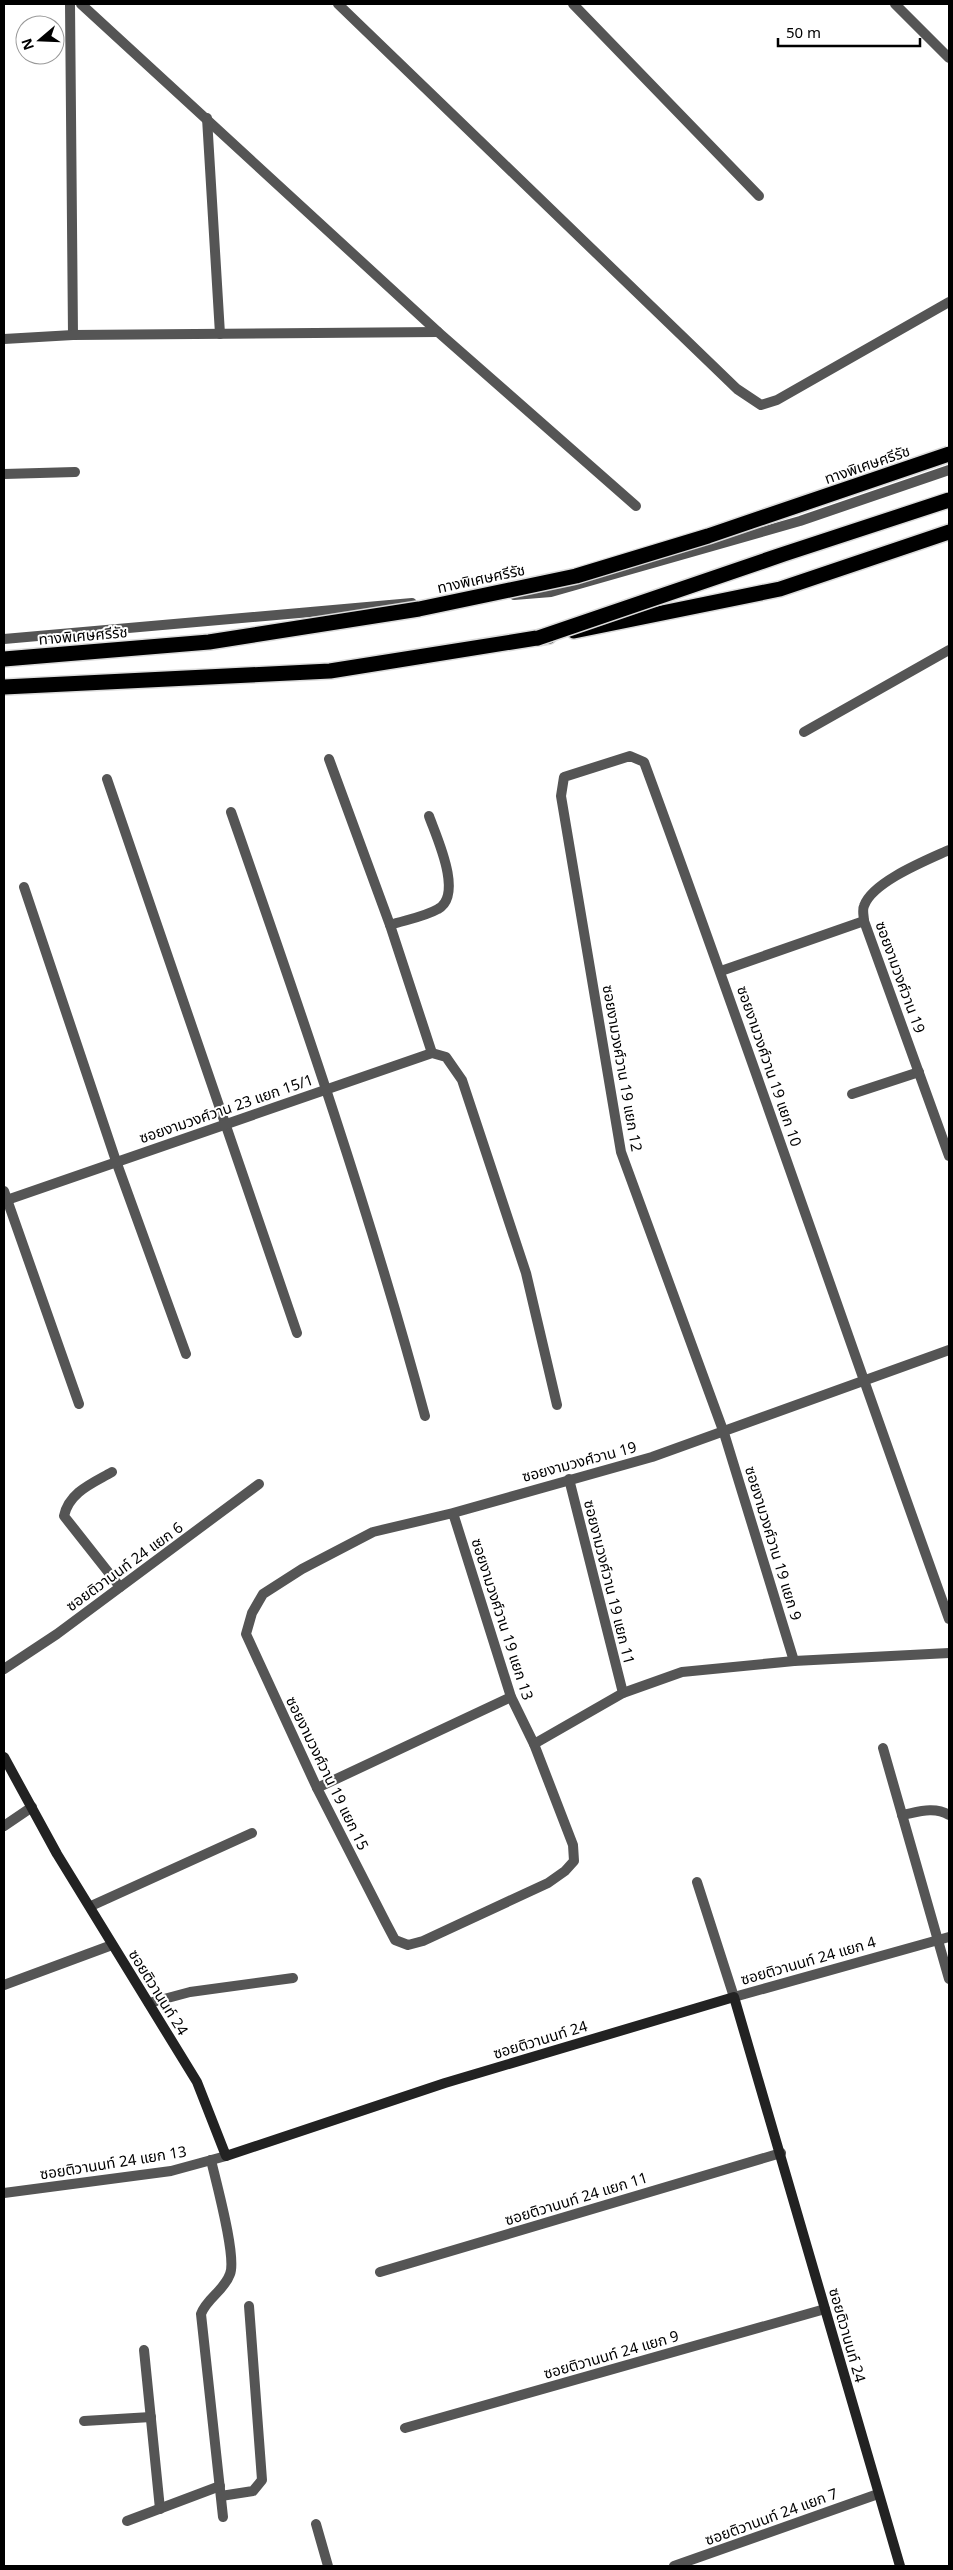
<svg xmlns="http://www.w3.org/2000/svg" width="953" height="2570" font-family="'Noto Sans','Noto Sans Thai',sans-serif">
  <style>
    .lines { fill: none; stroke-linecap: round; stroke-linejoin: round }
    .highway-casing { stroke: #dbdbdb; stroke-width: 18 }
    .lane { stroke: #555; stroke-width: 10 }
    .street { stroke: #555; stroke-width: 10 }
    .secondary { stroke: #222; stroke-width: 10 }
    .highway { stroke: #000; stroke-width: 15 }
    .highway-bridge-casing { stroke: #dbdbdb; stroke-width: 18; stroke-linecap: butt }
    .highway-bridge { stroke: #000; stroke-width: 15 }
    .labels { text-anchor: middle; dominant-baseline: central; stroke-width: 4; stroke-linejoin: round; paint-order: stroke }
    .street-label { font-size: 15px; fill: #000; stroke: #fff }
  </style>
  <rect width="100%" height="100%" fill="#fff"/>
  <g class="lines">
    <g class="highway-casing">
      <g id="highway">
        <polyline points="574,631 780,589 949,532"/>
        <polyline points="4,687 330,671 549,636"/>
      </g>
    </g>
    <g class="lane">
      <path d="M211,2160C216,2182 237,2257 230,2274C224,2291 207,2298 201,2314L223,2517"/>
      <polyline points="144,2350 160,2509"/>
      <polyline points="84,2421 151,2417"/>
      <polyline points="221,2496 253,2491 262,2480 249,2306"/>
      <polyline points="127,2521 220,2486"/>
    </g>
    <g class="street">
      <polyline points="70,4 73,335"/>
      <polyline points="81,4 438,332 636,506"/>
      <polyline points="338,4 737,389 761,405 777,400 949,302"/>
      <polyline points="573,4 759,196"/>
      <polyline points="895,4 949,58"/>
      <polyline points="207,118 220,334"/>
      <polyline points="4,339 73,335 438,332"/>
      <polyline points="4,474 75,472"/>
      <polyline points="514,595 551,592 800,521 949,470"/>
      <polyline points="4,639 412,603"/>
      <polyline points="804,732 949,650"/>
      <polyline points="329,759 390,925 432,1053"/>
      <polyline points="107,779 297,1333"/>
      <path d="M231,812C301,1012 370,1212 425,1416"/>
      <path d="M949,850C927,860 872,882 864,906C862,910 864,917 864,921L949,1156"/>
      <polyline points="24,887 116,1161 186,1354"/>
      <path d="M390,925C405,920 424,917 438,909C464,895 436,836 429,816"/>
      <polyline points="721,971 864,921"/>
      <polyline points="852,1094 919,1072"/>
      <polyline points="4,1191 79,1404"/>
      <polyline points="4,1201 432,1053 446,1057 462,1080 526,1273 557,1405"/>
      <path d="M112,1472C93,1483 69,1492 64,1516L120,1587"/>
      <polyline points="569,1479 623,1693"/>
      <polyline points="453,1513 511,1697 534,1744 573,1845 574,1861 565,1871 548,1883 423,1941 408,1945 395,1940 386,1923 317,1788 246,1634 252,1613 263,1594 302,1569 373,1532 453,1513 652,1457 949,1350"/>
      <path d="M794,1661L724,1433L621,1152L561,796L564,777L630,756L644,762C749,1047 846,1334 949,1619"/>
      <polyline points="4,1669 57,1634 259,1484"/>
      <polyline points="534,1744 623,1693 682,1672 794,1661 949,1653"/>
      <polyline points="883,1748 949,1979"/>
      <polyline points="317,1788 511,1697"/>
      <path d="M902,1815C918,1812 934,1806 949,1815"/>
      <polyline points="4,1826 32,1807"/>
      <polyline points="697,1882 734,1997 949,1937"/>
      <polyline points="91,1906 252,1833"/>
      <polyline points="4,1985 112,1945"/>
      <polyline points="149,2003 190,1992 293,1978"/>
      <polyline points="4,2193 171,2171 226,2156"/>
      <polyline points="380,2272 781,2153"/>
      <polyline points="405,2428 825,2309"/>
      <polyline points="316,2524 328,2566"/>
      <polyline points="674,2566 878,2494"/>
    </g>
    <polyline class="secondary" points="4,1757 57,1854 197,2082 226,2156 445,2083 734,1997 900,2566"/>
    <use href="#highway" class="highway"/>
    <g class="highway-bridge-casing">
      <g id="highway-bridge">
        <polyline points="538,638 784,554 949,500"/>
        <polyline points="4,659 209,642 419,609 576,576 708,536 949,454"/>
      </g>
    </g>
    <use href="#highway-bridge" class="highway-bridge"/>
  </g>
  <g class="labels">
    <g class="street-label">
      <text transform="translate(867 464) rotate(-19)">ทางพิเศษศรีรัช</text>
      <text transform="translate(481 578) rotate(-12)">ทางพิเศษศรีรัช</text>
      <text transform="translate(83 635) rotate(-5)">ทางพิเศษศรีรัช</text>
      <text transform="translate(901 977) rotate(70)">ซอยงามวงศ์วาน 19</text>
      <text transform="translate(770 1066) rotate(71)">ซอยงามวงศ์วาน 19 แยก 10</text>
      <text transform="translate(623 1068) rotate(80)">ซอยงามวงศ์วาน 19 แยก 12</text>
      <text transform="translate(226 1108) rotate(-19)">ซอยงามวงศ์วาน 23 แยก 15/1</text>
      <text transform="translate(579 1461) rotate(-15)">ซอยงามวงศ์วาน 19</text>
      <text transform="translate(774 1543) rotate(73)">ซอยงามวงศ์วาน 19 แยก 9</text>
      <text transform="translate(124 1566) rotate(-36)">ซอยติวานนท์ 24 แยก 6</text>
      <text transform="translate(610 1582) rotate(76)">ซอยงามวงศ์วาน 19 แยก 11</text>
      <text transform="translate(503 1619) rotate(72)">ซอยงามวงศ์วาน 19 แยก 13</text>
      <text transform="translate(328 1773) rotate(64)">ซอยงามวงศ์วาน 19 แยก 15</text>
      <text transform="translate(808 1960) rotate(-16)">ซอยติวานนท์ 24 แยก 4</text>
      <text transform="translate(159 1992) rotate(58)">ซอยติวานนท์ 24</text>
      <text transform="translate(540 2039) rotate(-17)">ซอยติวานนท์ 24</text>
      <text transform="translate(113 2162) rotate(-9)">ซอยติวานนท์ 24 แยก 13</text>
      <text transform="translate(576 2198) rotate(-17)">ซอยติวานนท์ 24 แยก 11</text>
      <text transform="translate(848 2335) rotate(74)">ซอยติวานนท์ 24</text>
      <text transform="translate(611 2354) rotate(-16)">ซอยติวานนท์ 24 แยก 9</text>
      <text transform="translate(771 2516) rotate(-20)">ซอยติวานนท์ 24 แยก 7</text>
    </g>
  </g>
  <rect width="953" height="2570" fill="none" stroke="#000000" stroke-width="10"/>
  <g transform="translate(40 40) rotate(251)"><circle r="24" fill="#ffffff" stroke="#999999"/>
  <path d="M0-4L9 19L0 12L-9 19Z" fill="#000000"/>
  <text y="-8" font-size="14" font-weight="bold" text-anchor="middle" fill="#000000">N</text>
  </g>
  <path d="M778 38v8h142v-8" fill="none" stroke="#000000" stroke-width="2.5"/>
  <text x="786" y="38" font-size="15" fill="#000000" stroke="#ffffff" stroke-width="4" paint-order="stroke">50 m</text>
</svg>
